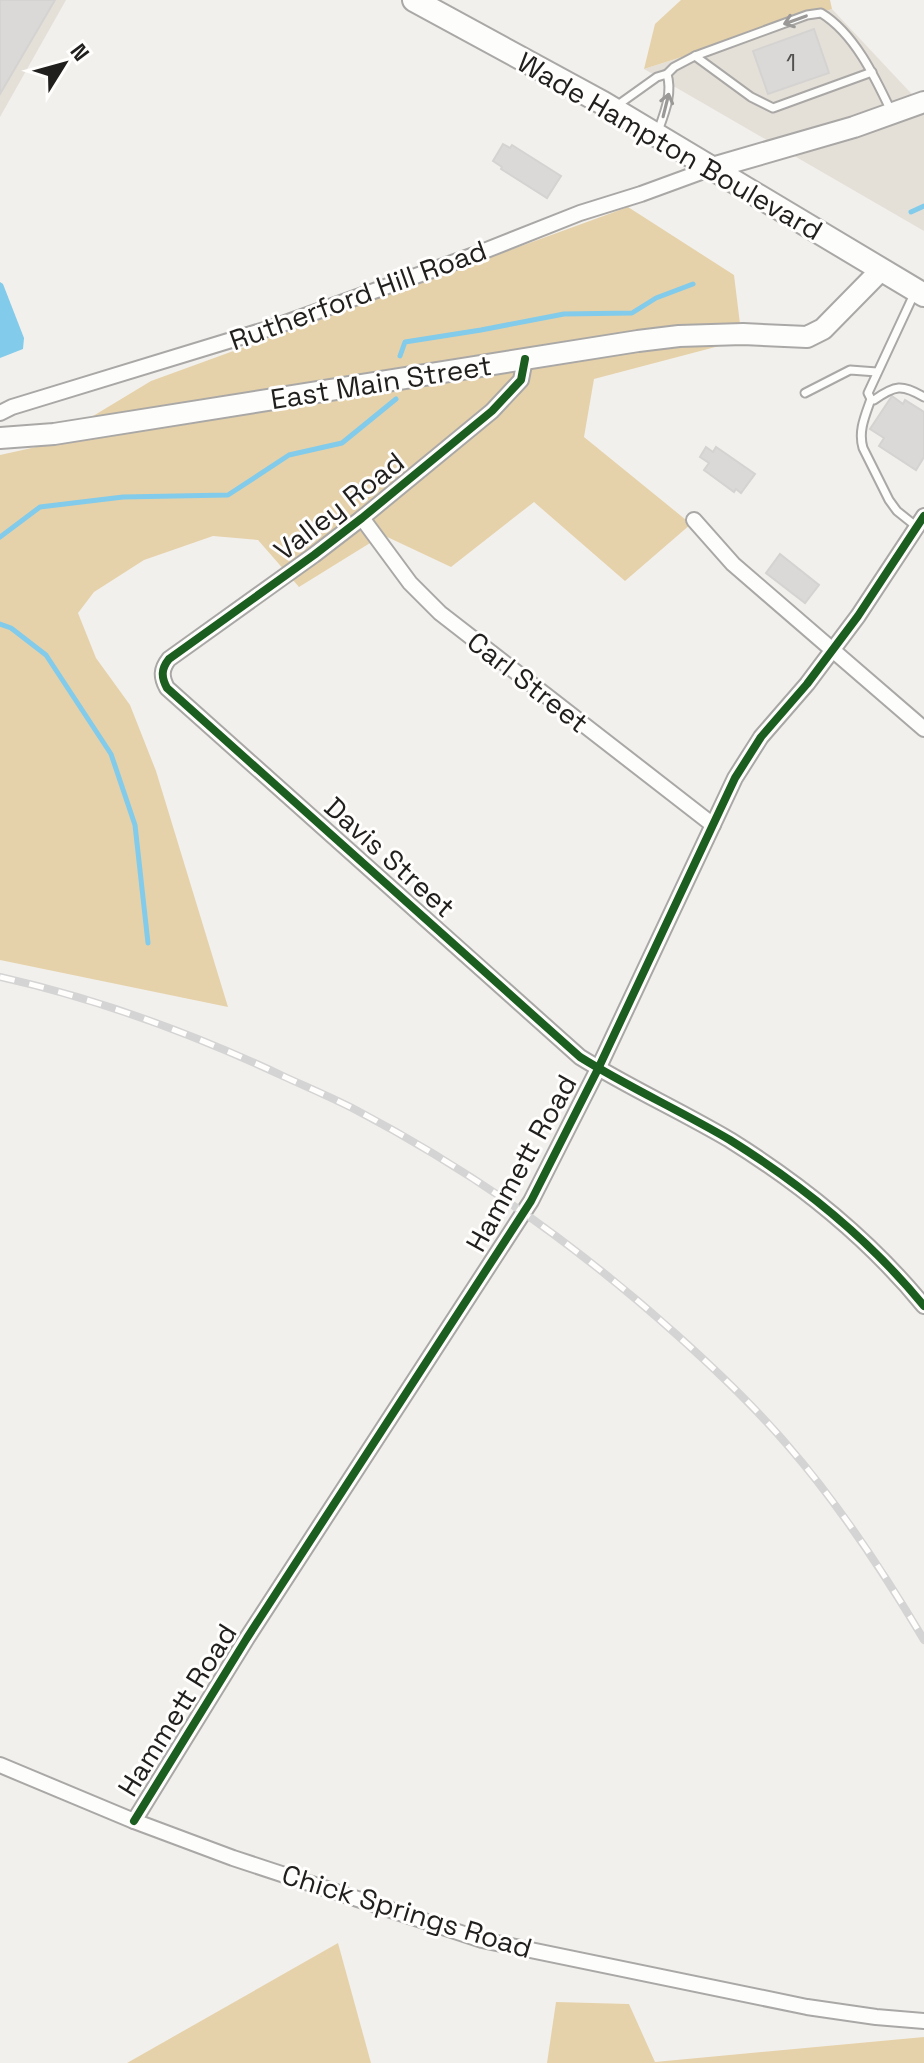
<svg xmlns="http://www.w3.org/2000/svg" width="924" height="2063" font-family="'Space Grotesk',sans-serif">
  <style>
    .built { fill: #e4e0d8 }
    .green { fill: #e6d2aa }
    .water { fill: #83cbea }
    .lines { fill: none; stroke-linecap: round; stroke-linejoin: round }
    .stream { stroke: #83cbea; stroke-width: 5 }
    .building { fill: #dbd9d7; stroke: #d4d3d1; stroke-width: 2 }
    .lane-casing { stroke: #aaa8a6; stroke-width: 11 }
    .street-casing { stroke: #aaa8a6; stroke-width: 18 }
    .secondary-casing { stroke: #aaa8a6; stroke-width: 24 }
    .primary-casing { stroke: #aaa8a6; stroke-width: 26 }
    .lane { stroke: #fdfdfc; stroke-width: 7 }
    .street { stroke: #fdfdfc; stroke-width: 14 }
    .secondary { stroke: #fdfdfc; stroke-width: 20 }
    .primary { stroke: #fdfdfc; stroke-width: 22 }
    .rail-casing { stroke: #d4d4d4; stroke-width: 8 }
    .rail { stroke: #fffefd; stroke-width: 5; stroke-dasharray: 15; stroke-linecap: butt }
    .cycleway-casing { stroke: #fffefd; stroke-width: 13 }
    .cycleway { stroke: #1b5e20; stroke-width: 8 }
    .oneway { stroke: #9a9998 }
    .labels { text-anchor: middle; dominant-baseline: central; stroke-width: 6; stroke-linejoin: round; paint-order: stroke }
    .number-label { font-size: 24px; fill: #51504e }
    .street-label { font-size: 28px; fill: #201f1d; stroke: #fffefd }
  </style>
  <rect width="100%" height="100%" fill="#f2f0ed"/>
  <g class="built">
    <polygon points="0,0 66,0 0,117"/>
    <polygon points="832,9 924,107 924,231 644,69"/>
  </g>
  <g class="green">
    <polygon points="681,0 830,0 832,9 644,69 655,24"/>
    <polygon points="628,207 734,275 742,340 594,379 584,437 691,524 625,581 534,502 451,567 383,535 299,587 258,540 213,536 144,560 94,592 78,613 96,658 130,705 156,771 228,1007 0,960 0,455 45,445 151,381"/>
    <polygon points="338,1943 371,2063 127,2063"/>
    <polygon points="556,2002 629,2004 655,2062 924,2037 924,2063 547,2063"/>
  </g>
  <polygon class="water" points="0,282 3,284 24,338 23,349 0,358"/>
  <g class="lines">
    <g class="stream">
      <polyline points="911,212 924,206"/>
      <polyline points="400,356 405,342 481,330 564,314 632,313 656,298 693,284"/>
      <polyline points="0,537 40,507 123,497 228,495 289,455 342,443 396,399"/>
      <polyline points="0,624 11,628 46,655 111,754 135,825 148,943"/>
    </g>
  </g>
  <g class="building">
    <polygon points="0,0 55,0 0,94"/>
    <polygon points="814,29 829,73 768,94 753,51"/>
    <polygon points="503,144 510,148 512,145 561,176 547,198 501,169 502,167 493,161"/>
    <polygon points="892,396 903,404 905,400 924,412 924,457 916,470 879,446 884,438 870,429"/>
    <polygon points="706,447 713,452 716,447 755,474 741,493 736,489 734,492 704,470 709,463 700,457"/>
    <polygon points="780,554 819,585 805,603 766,573"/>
  </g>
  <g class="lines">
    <g class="lane-casing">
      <g id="lane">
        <polyline points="695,56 751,97 773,108 872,72"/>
        <path d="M615,107L657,77L667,74L674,67L695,56L807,15L821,13C854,33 875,77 891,111"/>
        <path d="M657,134C664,114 673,94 667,74"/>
        <path d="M915,292L868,393L871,399L874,400C895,385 902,384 924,397"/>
        <polyline points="805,393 850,370 877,372"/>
        <path d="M871,399C865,416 858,431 863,448L889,500L897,511L917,527"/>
      </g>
    </g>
    <g class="street-casing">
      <g id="street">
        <path d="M525,359L521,380L492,411L362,518L314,555L169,659C161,669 161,677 167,688L580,1057C628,1087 681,1111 730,1140C802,1185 870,1240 924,1306"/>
        <polyline points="0,413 12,407 274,327 474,255 580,213 641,194 712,168"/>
        <polyline points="362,518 410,583 440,613 713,825"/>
        <polyline points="694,520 733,564 924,729"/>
        <polyline points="0,1765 134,1821 233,1858 482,1940 807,2007 876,2017 924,2021"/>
        <polyline points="134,1821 247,1638 531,1201 598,1069 735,778 761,737 807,684 858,616 924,516"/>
      </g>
    </g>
    <g class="secondary-casing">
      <g id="secondary">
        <polyline points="712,168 854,127 924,102"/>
        <polyline points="0,438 54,434 638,341 679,336 743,334 807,337 823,329 881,270"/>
      </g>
    </g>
    <g class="primary-casing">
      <polyline id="primary" points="414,0 603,103 924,295"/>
    </g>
    <use href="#lane" class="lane"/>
    <use href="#street" class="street"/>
    <use href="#secondary" class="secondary"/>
    <use href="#primary" class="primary"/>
    <g class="rail-casing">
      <path id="rail" d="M0,977C98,999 194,1034 285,1077C309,1088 333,1098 356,1110C472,1171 580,1248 677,1335C716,1370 755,1407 789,1447C840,1506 884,1573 924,1640"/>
    </g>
    <use href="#rail" class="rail"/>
    <g class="cycleway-casing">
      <g id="cycleway">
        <path d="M525,359L521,380L492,411L362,518L314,555L169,659C161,669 161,677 167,688L580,1057C628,1087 681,1111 730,1140C802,1185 870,1240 924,1306"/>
        <polyline points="134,1821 247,1638 531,1201 598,1069 735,778 761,737 807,684 858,616 924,516"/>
      </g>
    </g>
    <use href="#cycleway" class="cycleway"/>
  </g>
  <defs><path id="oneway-shaft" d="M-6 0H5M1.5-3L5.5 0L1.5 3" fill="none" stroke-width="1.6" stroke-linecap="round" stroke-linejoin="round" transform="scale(2)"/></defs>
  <g class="oneway">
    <use href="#oneway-shaft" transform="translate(795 20) rotate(160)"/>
    <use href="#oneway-shaft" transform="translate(666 105) rotate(-76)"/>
  </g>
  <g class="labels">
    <g class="number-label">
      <text x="791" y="62">1</text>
    </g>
    <g class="street-label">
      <text transform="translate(670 146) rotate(30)">Wade Hampton Boulevard</text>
      <text transform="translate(358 295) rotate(-20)">Rutherford Hill Road</text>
      <text transform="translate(381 382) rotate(-9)">East Main Street</text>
      <text transform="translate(339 506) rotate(-38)">Valley Road</text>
      <text transform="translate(528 682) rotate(38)">Carl Street</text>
      <text transform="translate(390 857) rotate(42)">Davis Street</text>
      <text transform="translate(521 1163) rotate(-61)">Hammett Road</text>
      <text transform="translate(177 1710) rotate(-58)">Hammett Road</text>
      <text transform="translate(407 1911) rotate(17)">Chick Springs Road</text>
    </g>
  </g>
  <g transform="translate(64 64) rotate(53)" stroke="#fffefd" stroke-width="6" paint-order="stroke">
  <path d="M0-6L14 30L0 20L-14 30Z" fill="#201f1d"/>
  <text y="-12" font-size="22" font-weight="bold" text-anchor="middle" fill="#201f1d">N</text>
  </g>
</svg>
